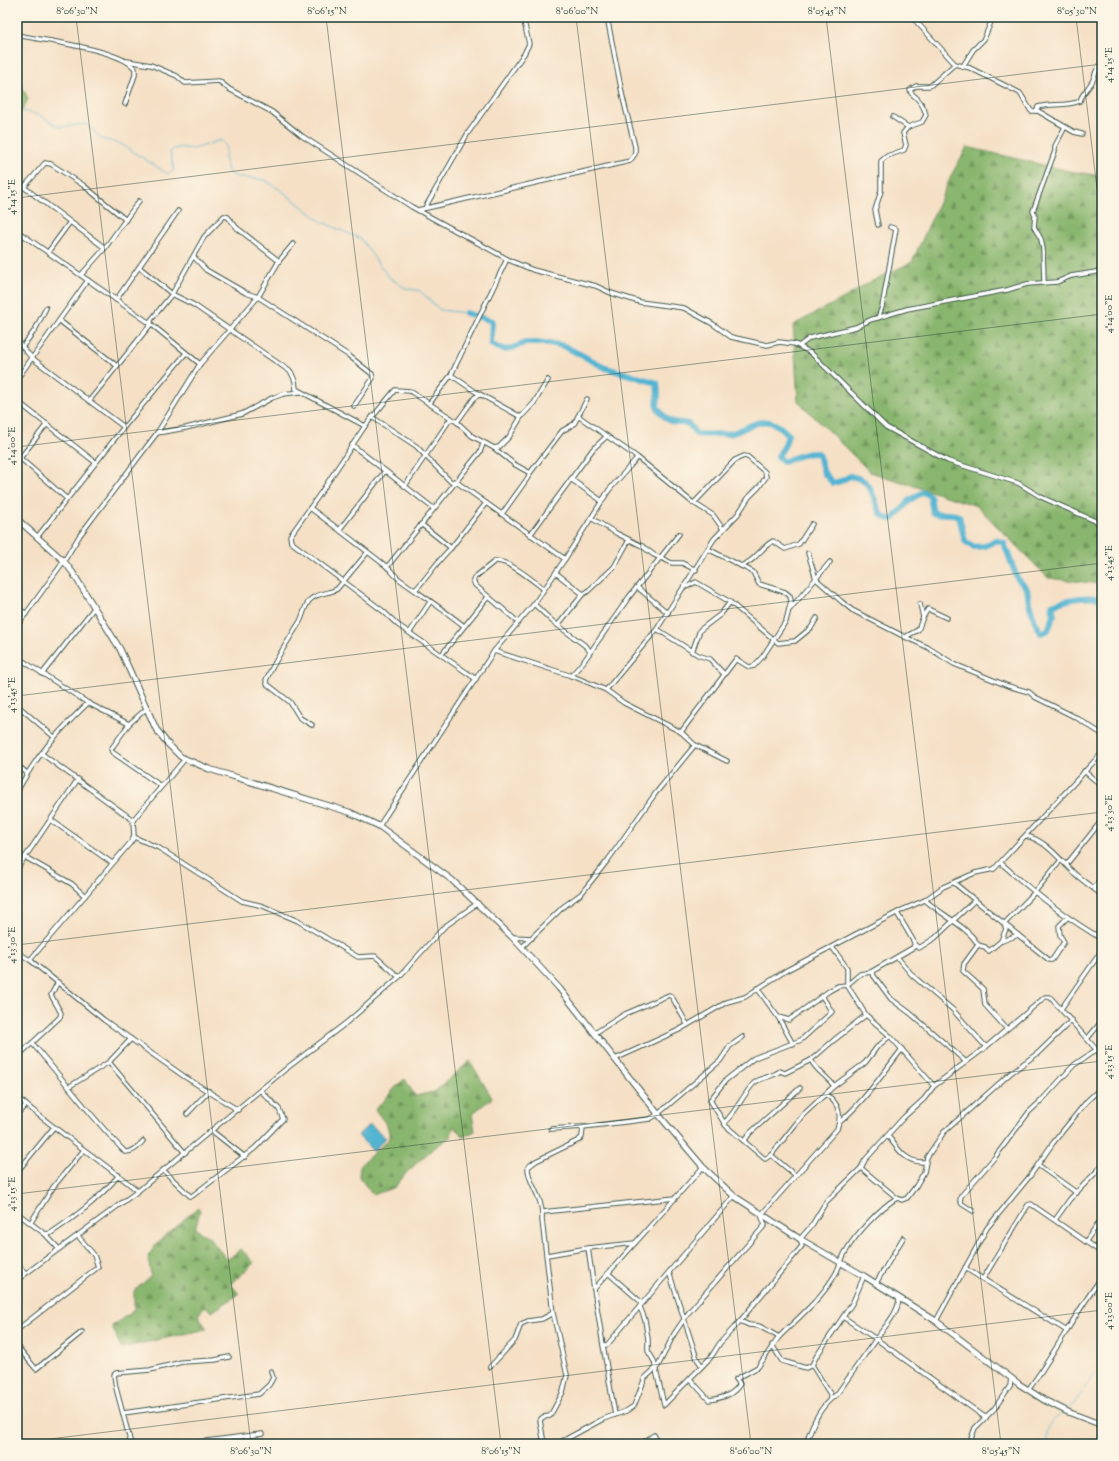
<svg xmlns="http://www.w3.org/2000/svg" width="1119" height="1461" font-family="'Sorts Mill Goudy',serif">
  <style>
    .forest { fill: url(#forest-firs); stroke: #547a51 }
    .water { fill: #53b4d2; stroke: #397883 }
    .lines { fill: none; stroke-linecap: round; stroke-linejoin: round }
    .stream { stroke: #53b4d2; stroke-width: 1 }
    .river { stroke: #53b4d2; stroke-width: 6 }
    .street-casing { stroke: #3f554a; stroke-width: 5.5 }
    .secondary-casing { stroke: #3f554a; stroke-width: 7 }
    .highway-casing { stroke: #3f554a; stroke-width: 8 }
    .street { stroke: #fff; stroke-width: 3.5 }
    .secondary { stroke: #fff; stroke-width: 5 }
    .highway { stroke: #fff; stroke-width: 6 }
    .ticks { fill: none; stroke: #1f3d34; stroke-width: 1; stroke-opacity: 0.45 }
    .neatline { fill: none; stroke: #1f3d34; stroke-width: 1.5 }
    .ticks-label { font-size: 10px; text-anchor: middle; fill: #1f3d34 }
  </style>
  <defs>
    <pattern id="forest-firs" width="22" height="20" patternUnits="userSpaceOnUse"><rect width="22" height="20" fill="#89b66e"/><path d="M5 1l3.5 6h-7zM16 11l3.5 6h-7z" fill="#6f955b"/></pattern>
  </defs>
  <rect width="100%" height="100%" fill="#fcf5e5"/>
  <filter id="ink" filterUnits="userSpaceOnUse"><feTurbulence type="fractalNoise" baseFrequency=".025" numOctaves="2"/><feDisplacementMap in="SourceGraphic" scale="8" xChannelSelector="R" yChannelSelector="G"/><feConvolveMatrix kernelMatrix="1 2 1 2 8 2 1 2 1" color-interpolation-filters="sRGB"/></filter>
  <filter id="wash" filterUnits="userSpaceOnUse"><feTurbulence type="fractalNoise" baseFrequency=".012" numOctaves="4" result="noise"/><feDisplacementMap in="SourceGraphic" scale="16" xChannelSelector="R" yChannelSelector="G"/><feGaussianBlur stdDeviation="0.9" result="paint"/><feColorMatrix in="noise" values="0 0 0 0 0 0 0 0 0 0 0 0 0 0 0 0 0 1.4 0 .05"/><feComposite in="paint" operator="in"/></filter>
  <g filter="url(#wash)">
    <rect width="100%" height="100%" fill="#f5e0c6"/>
    <g class="forest">
      <polygon points="17,76 28,99 17,119"/>
      <polygon points="967,147 1069,171 1095,175 1102,188 1102,584 1048,578 977,506 870,472 798,401 793,325 846,297 870,282 912,262 952,174"/>
      <path d="M470,1061L492,1098L472,1114L475,1131L463,1137L454,1126L451,1136L429,1152L407,1172L395,1187L373,1195L359,1177L360,1165L388,1140C393,1128 380,1118 375,1109C387,1100 392,1088 405,1079L415,1096L434,1092Z"/>
      <polygon points="198,1207 200,1211 195,1229 209,1237 227,1260 241,1249 254,1263 231,1284 239,1294 212,1312 205,1306 198,1315 207,1329 121,1348 112,1326 134,1310 134,1291 151,1276 148,1257 156,1244"/>
    </g>
    <polygon class="water" points="369,1125 371,1125 386,1138 373,1151 359,1137 359,1134"/>
    <g class="lines">
      <g class="stream">
        <path d="M17,103L23,111L41,116L60,127L86,124L102,139L121,144L168,174L174,170L170,152C180,143 187,151 197,148C205,146 212,142 221,140L226,146L225,161L229,173L237,177L265,180L282,191L322,222L361,239L380,266L390,278L405,288L420,291L440,310L466,313"/>
        <path d="M1068,1409C1082,1399 1086,1378 1102,1369"/>
        <path d="M1047,1444C1045,1428 1051,1421 1063,1412"/>
      </g>
      <path class="river" d="M466,313L492,321L491,343L496,347L507,350L525,343H549L564,346L606,368L657,383L658,394L657,407C661,413 666,420 673,422C688,425 686,418 696,434C701,435 729,434 733,433C757,424 766,412 788,434L785,445L778,456L783,462C794,457 806,452 818,453L824,473L833,483L841,481L850,476C856,477 863,479 867,484C877,494 875,521 893,519L910,500L923,492L930,496L933,513C943,515 950,512 959,516L965,541L974,547L985,546L996,540L1004,543L1017,578L1027,589L1029,603L1035,622L1041,633L1048,630L1054,615L1052,605C1068,599 1085,595 1102,599"/>
    </g>
  </g>
  <g filter="url(#ink)">
    <g class="lines">
      <g class="street-casing">
        <g id="street">
          <polyline points="912,17 955,64 970,68 1020,93 1031,111 1038,111 1074,132 1082,134"/>
          <path d="M17,35C43,41 121,49 135,69V75L125,104"/>
          <polyline points="127,61 151,65 177,76 185,83 219,81 229,89 272,112 302,136 412,207 511,261 533,270 596,286 611,293 640,302 684,308 713,324 731,337 767,345 779,342 795,344 811,353 886,427 948,461 1018,483 1041,497 1102,524"/>
          <polyline points="963,66 973,50 984,39 993,17"/>
          <path d="M1036,111L1038,107C1052,103 1066,107 1080,101C1082,94 1086,91 1090,85C1096,78 1094,69 1102,63"/>
          <path d="M893,117L908,127L922,122L926,115C924,105 919,99 911,93L910,90L916,86H930L955,64"/>
          <polyline points="17,182 105,248"/>
          <polyline points="25,186 45,163 51,164 83,185 126,220"/>
          <polyline points="426,206 468,133 524,54 529,44 523,17"/>
          <polyline points="418,210 630,161 635,154 635,147 623,98 607,17"/>
          <polyline points="878,225 875,210 881,191 881,161 887,156 904,150 906,145 903,133 908,127"/>
          <polyline points="17,231 151,324 200,364"/>
          <polyline points="48,252 70,222"/>
          <polyline points="194,257 206,270 246,293 258,297 348,355 372,374 373,378 354,406"/>
          <polyline points="139,267 172,294 194,305 291,372 295,381 296,389 365,426"/>
          <polyline points="81,275 105,248 139,201"/>
          <polyline points="1044,282 1043,249 1041,239 1034,227 1035,216 1033,211 1055,151 1055,146 1065,127"/>
          <polyline points="116,300 178,211"/>
          <polyline points="878,318 882,307 896,229 890,227"/>
          <polyline points="60,321 117,366"/>
          <polyline points="17,341 32,358 124,427"/>
          <polyline points="23,346 35,330 46,308"/>
          <polyline points="799,346 810,338 856,327 870,320 907,309 1007,290 1027,284 1057,282 1071,276 1102,271"/>
          <polyline points="451,375 476,392 521,417"/>
          <polyline points="17,379 88,280"/>
          <polyline points="17,401 95,462"/>
          <polyline points="89,401 151,324 151,320 172,294 204,237 224,216 228,217 237,228 279,261"/>
          <polyline points="429,404 451,375 507,259"/>
          <polyline points="578,416 637,457 692,502 713,515 723,529"/>
          <polyline points="372,417 416,446 451,482 455,481 565,559"/>
          <polyline points="457,422 475,397 480,395"/>
          <polyline points="157,433 186,428 242,414 272,398 283,394 300,392"/>
          <polyline points="352,445 433,508"/>
          <polyline points="494,448 499,447 509,437 521,417 534,403 548,380"/>
          <polyline points="20,458 66,498"/>
          <polyline points="17,462 47,424"/>
          <polyline points="572,480 602,501"/>
          <polyline points="405,486 451,418"/>
          <path d="M310,508C336,527 361,547 386,566C391,570 394,575 399,579C421,595 443,609 464,626"/>
          <polyline points="502,514 527,479 530,473 562,431 574,424 587,399"/>
          <polyline points="591,518 616,533 642,546 654,555 672,563 682,563 696,570"/>
          <polyline points="340,529 385,471"/>
          <polyline points="530,535 593,449 607,436"/>
          <polyline points="38,536 124,427 186,353"/>
          <polyline points="451,548 486,503"/>
          <polyline points="808,553 816,579 842,602 852,610 905,637"/>
          <path d="M741,566C757,560 759,549 773,541L785,549L799,544L812,524"/>
          <polyline points="387,567 480,452 483,444"/>
          <polyline points="556,573 579,591 583,594 587,592 614,567 629,540"/>
          <polyline points="637,587 668,613"/>
          <polyline points="686,587 696,582 730,602 778,643 795,641 811,628 817,618"/>
          <path d="M415,590C428,577 437,561 451,548L421,524"/>
          <polyline points="534,604 552,621 587,647 590,652"/>
          <polyline points="920,604 923,617 918,630 905,637 927,647 954,664 1008,686 1029,692 1035,697 1077,718 1102,734"/>
          <polyline points="17,607 26,614"/>
          <polyline points="790,609 830,562"/>
          <polyline points="923,617 928,609 947,618"/>
          <path d="M518,622L475,585L473,580L474,578L495,561C509,560 533,581 544,589"/>
          <polyline points="558,625 583,594"/>
          <polyline points="17,626 64,561 80,535 157,433 200,364 258,297 279,261 293,244"/>
          <polyline points="657,629 698,655 710,659 724,674"/>
          <polyline points="410,632 430,602"/>
          <polyline points="494,651 575,677 606,690 624,703 681,732 695,745 655,794 608,860 581,894 563,907 522,947"/>
          <polyline points="692,652 700,630 721,614 730,602"/>
          <polyline points="442,654 488,597"/>
          <polyline points="17,657 88,703 129,724"/>
          <polyline points="42,674 94,608"/>
          <polyline points="571,676 584,661 629,597 679,534"/>
          <polyline points="476,679 398,625 383,611 291,542 290,536 322,491 365,426 395,390 410,391 457,422 472,436 494,448 514,464 530,473"/>
          <polyline points="606,690 657,629 714,539 738,514 749,497 759,487 766,477 765,472 748,457 744,456 735,460 694,503"/>
          <polyline points="17,705 53,736"/>
          <polyline points="146,709 129,724 111,749 112,752 161,786"/>
          <path d="M312,725L300,718L290,702L267,684L266,680C276,658 287,643 299,623C304,616 304,604 311,599C320,592 328,594 337,589L367,553"/>
          <polyline points="681,732 736,659 749,667 754,666 763,656 786,621 791,601 790,596 785,592 759,584 753,572 708,549"/>
          <polyline points="695,745 727,761"/>
          <polyline points="42,754 133,820"/>
          <polyline points="17,765 27,773"/>
          <polyline points="1084,771 1102,786"/>
          <path d="M17,792C36,755 59,731 88,703"/>
          <polyline points="51,820 112,863"/>
          <polyline points="379,826 494,651 534,604 565,559 609,490 637,458"/>
          <path d="M1026,836C1046,840 1060,860 1075,874C1083,881 1093,888 1102,895"/>
          <polyline points="134,837 159,848 242,901 263,906 298,921 358,957 375,956 399,977"/>
          <polyline points="25,857 72,884 85,896"/>
          <path d="M1001,863C1034,893 1064,917 1102,939"/>
          <polyline points="1066,865 1102,820"/>
          <polyline points="17,869 78,779"/>
          <polyline points="954,883 1049,960 1052,960 1064,942 1060,935 1059,926 1067,918"/>
          <polyline points="1094,887 1102,879"/>
          <path d="M925,900C940,914 970,928 978,945L964,964L963,971L983,989L985,1005L1006,1028"/>
          <polyline points="512,937 532,938"/>
          <polyline points="1002,941 1018,935"/>
          <polyline points="915,945 919,948 935,938 975,900"/>
          <polyline points="978,945 985,947 989,951 1001,941 1006,929 1004,924 1034,893 1061,860"/>
          <polyline points="832,947 847,968 847,985 866,1015 890,1036 934,1086"/>
          <polyline points="17,952 30,960 104,1020 185,1077 238,1110"/>
          <polyline points="897,957 913,976 952,1009 986,1047"/>
          <polyline points="30,960 131,842 134,837 133,820 185,759"/>
          <polyline points="871,972 891,999 910,1013 965,1061"/>
          <polyline points="757,988 778,1017 793,1044"/>
          <polyline points="1061,1009 1102,950"/>
          <polyline points="778,1017 789,1020 829,991 838,986 847,985 860,974 871,972 914,947 914,942 897,913"/>
          <path d="M1072,1020L1038,1053L1012,1072L944,1132L927,1157L924,1172L916,1186L907,1198L902,1200L897,1198C881,1207 855,1235 846,1251C841,1259 839,1270 833,1278C819,1301 798,1318 779,1337L759,1326L749,1325L740,1321L802,1246L800,1239L812,1225L826,1202L861,1168L865,1160L904,1117L924,1099L934,1086L986,1047L1045,997H1050L1102,1056"/>
          <polyline points="595,1033 625,1014 669,995 672,997 687,1024"/>
          <polyline points="1087,1039 1102,1021"/>
          <path d="M32,1043C63,1079 92,1118 125,1152C134,1152 138,1147 143,1141"/>
          <polyline points="17,1057 60,1017 61,1013 51,995 58,982"/>
          <polyline points="615,1059 679,1030 727,1002 745,997 787,970 902,910 925,900 943,887 975,873 994,869 1102,753"/>
          <path d="M811,1060C816,1071 827,1076 834,1086"/>
          <polyline points="109,1062 185,1153"/>
          <polyline points="70,1086 109,1062 131,1039"/>
          <path d="M17,1097C56,1131 99,1159 138,1191"/>
          <polyline points="17,1114 26,1105"/>
          <polyline points="187,1114 209,1091"/>
          <path d="M840,1122C864,1101 882,1075 902,1049"/>
          <path d="M724,1123C737,1111 742,1096 754,1083C761,1077 771,1078 780,1071L785,1073L811,1060L834,1040L866,1015"/>
          <polyline points="551,1129 583,1127"/>
          <polyline points="212,1131 245,1157"/>
          <path d="M888,1136C898,1149 906,1163 924,1162"/>
          <polyline points="744,1141 750,1133 800,1088"/>
          <polyline points="771,1155 803,1115 834,1086 865,1063 877,1047 890,1036"/>
          <polyline points="1038,1165 1077,1193"/>
          <polyline points="861,1168 897,1198"/>
          <polyline points="163,1170 190,1196 192,1196 255,1148 283,1119 279,1109 261,1091"/>
          <polyline points="17,1172 54,1127"/>
          <polyline points="795,1175 771,1155 765,1159 726,1126 710,1100 726,1080 754,1058 801,1040 832,1012 822,996"/>
          <polyline points="973,1211 962,1204 960,1200 961,1196 995,1157 1029,1112 1041,1101 1074,1065 1096,1050"/>
          <polyline points="543,1212 675,1198"/>
          <polyline points="17,1213 45,1234 59,1249"/>
          <polyline points="1055,1220 1070,1199 1102,1166"/>
          <polyline points="31,1222 54,1186 83,1151"/>
          <path d="M45,1234L51,1233C76,1216 99,1199 119,1175"/>
          <polyline points="1086,1241 1102,1218"/>
          <polyline points="547,1255 588,1248"/>
          <polyline points="17,1262 25,1274"/>
          <polyline points="965,1268 1067,1331"/>
          <polyline points="669,1272 607,1345 603,1345 594,1289 703,1167"/>
          <polyline points="608,1273 641,1302 640,1307 645,1320 648,1339 648,1351 654,1361 664,1405 711,1357 720,1343 740,1321"/>
          <polyline points="983,1279 1028,1205 1031,1204 1102,1253"/>
          <polyline points="17,1280 138,1191 287,1068 346,1023 399,977 444,927 478,903"/>
          <polyline points="876,1283 903,1238"/>
          <polyline points="594,1289 588,1248 635,1243"/>
          <path d="M843,1317L876,1339C884,1327 899,1313 899,1298"/>
          <polyline points="936,1321 987,1228 1030,1176 1053,1143 1087,1101 1102,1087"/>
          <polyline points="17,1330 98,1267 94,1255 78,1236"/>
          <polyline points="603,1345 615,1415"/>
          <polyline points="772,1345 782,1361 806,1368 812,1365 816,1357 853,1302 864,1276"/>
          <polyline points="17,1346 36,1369 82,1332"/>
          <polyline points="812,1365 830,1394 830,1399"/>
          <polyline points="702,1366 697,1359 669,1272 734,1196"/>
          <polyline points="490,1367 515,1340 521,1324 528,1321 542,1319 553,1313"/>
          <path d="M690,1379L709,1400C722,1398 732,1396 740,1384L736,1379L758,1367L779,1337"/>
          <path d="M1028,1390C1055,1354 1075,1313 1102,1277"/>
          <polyline points="123,1413 259,1394 269,1385 273,1378 271,1371"/>
          <polyline points="131,1444 116,1388 114,1375 116,1373 150,1370 182,1362 215,1360 229,1357"/>
          <polyline points="184,1444 262,1434"/>
          <path d="M544,1444L540,1420L543,1417L550,1416L563,1392L567,1375L553,1313L542,1220C544,1196 527,1183 528,1167L536,1161L579,1140L582,1137L583,1127L650,1119L658,1114L720,1061L730,1046L743,1037"/>
          <path d="M557,1444L603,1419L626,1411L634,1406L645,1378L658,1366L674,1334L689,1312L765,1225L761,1215L837,1129C842,1116 839,1102 826,1095"/>
          <polyline points="641,1444 654,1435 659,1444"/>
          <path d="M806,1444C811,1426 821,1405 837,1394L876,1339L986,1418"/>
          <polyline points="969,1444 975,1428 994,1409 1010,1386 1011,1378"/>
        </g>
      </g>
      <g class="secondary-casing">
        <polyline id="secondary" points="17,519 64,561 73,573 120,649 156,729 168,744 181,757 209,769 349,812 379,826 452,880 512,937 559,988 658,1114 703,1167 734,1196 800,1239 864,1276 936,1321 1019,1384 1044,1400 1068,1412 1102,1425"/>
      </g>
      <g class="highway-casing">
        <polyline id="highway" points="17,1441 20,1444"/>
      </g>
      <use href="#street" class="street"/>
      <use href="#secondary" class="secondary"/>
      <use href="#highway" class="highway"/>
    </g>
  </g>
  <path class="ticks" d="M76,17L251,1444M326,17L501,1444M576,17L751,1444M826,17L1001,1444M1076,17L1102,229M17,198L1102,64M17,447L1102,314M17,696L1102,563M17,945L1102,812M17,1194L1102,1061M17,1443L1102,1310"/>
  <rect width="1119" height="1461" fill="none" stroke="#fcf5e5" stroke-width="44"/>
  <rect x="22" y="22" width="1075" height="1417" class="neatline"/>
  <g class="ticks-label">
    <text x="77" y="14">8°06'30"N</text>
    <text x="327" y="14">8°06'15"N</text>
    <text x="577" y="14">8°06'00"N</text>
    <text x="827" y="14">8°05'45"N</text>
    <text x="1077" y="14">8°05'30"N</text>
    <text transform="translate(1108 65) rotate(-90)" y="4">4°14'15"E</text>
    <text transform="translate(11 197) rotate(-90)" y="4">4°14'15"E</text>
    <text transform="translate(1108 314) rotate(-90)" y="4">4°14'00"E</text>
    <text transform="translate(11 446) rotate(-90)" y="4">4°14'00"E</text>
    <text transform="translate(1108 563) rotate(-90)" y="4">4°13'45"E</text>
    <text transform="translate(11 695) rotate(-90)" y="4">4°13'45"E</text>
    <text transform="translate(1108 813) rotate(-90)" y="4">4°13'30"E</text>
    <text transform="translate(11 945) rotate(-90)" y="4">4°13'30"E</text>
    <text transform="translate(1108 1062) rotate(-90)" y="4">4°13'15"E</text>
    <text transform="translate(11 1194) rotate(-90)" y="4">4°13'15"E</text>
    <text transform="translate(1108 1311) rotate(-90)" y="4">4°13'00"E</text>
    <text x="251" y="1454">8°06'30"N</text>
    <text x="501" y="1454">8°06'15"N</text>
    <text x="751" y="1454">8°06'00"N</text>
    <text x="1001" y="1454">8°05'45"N</text>
  </g>
</svg>
